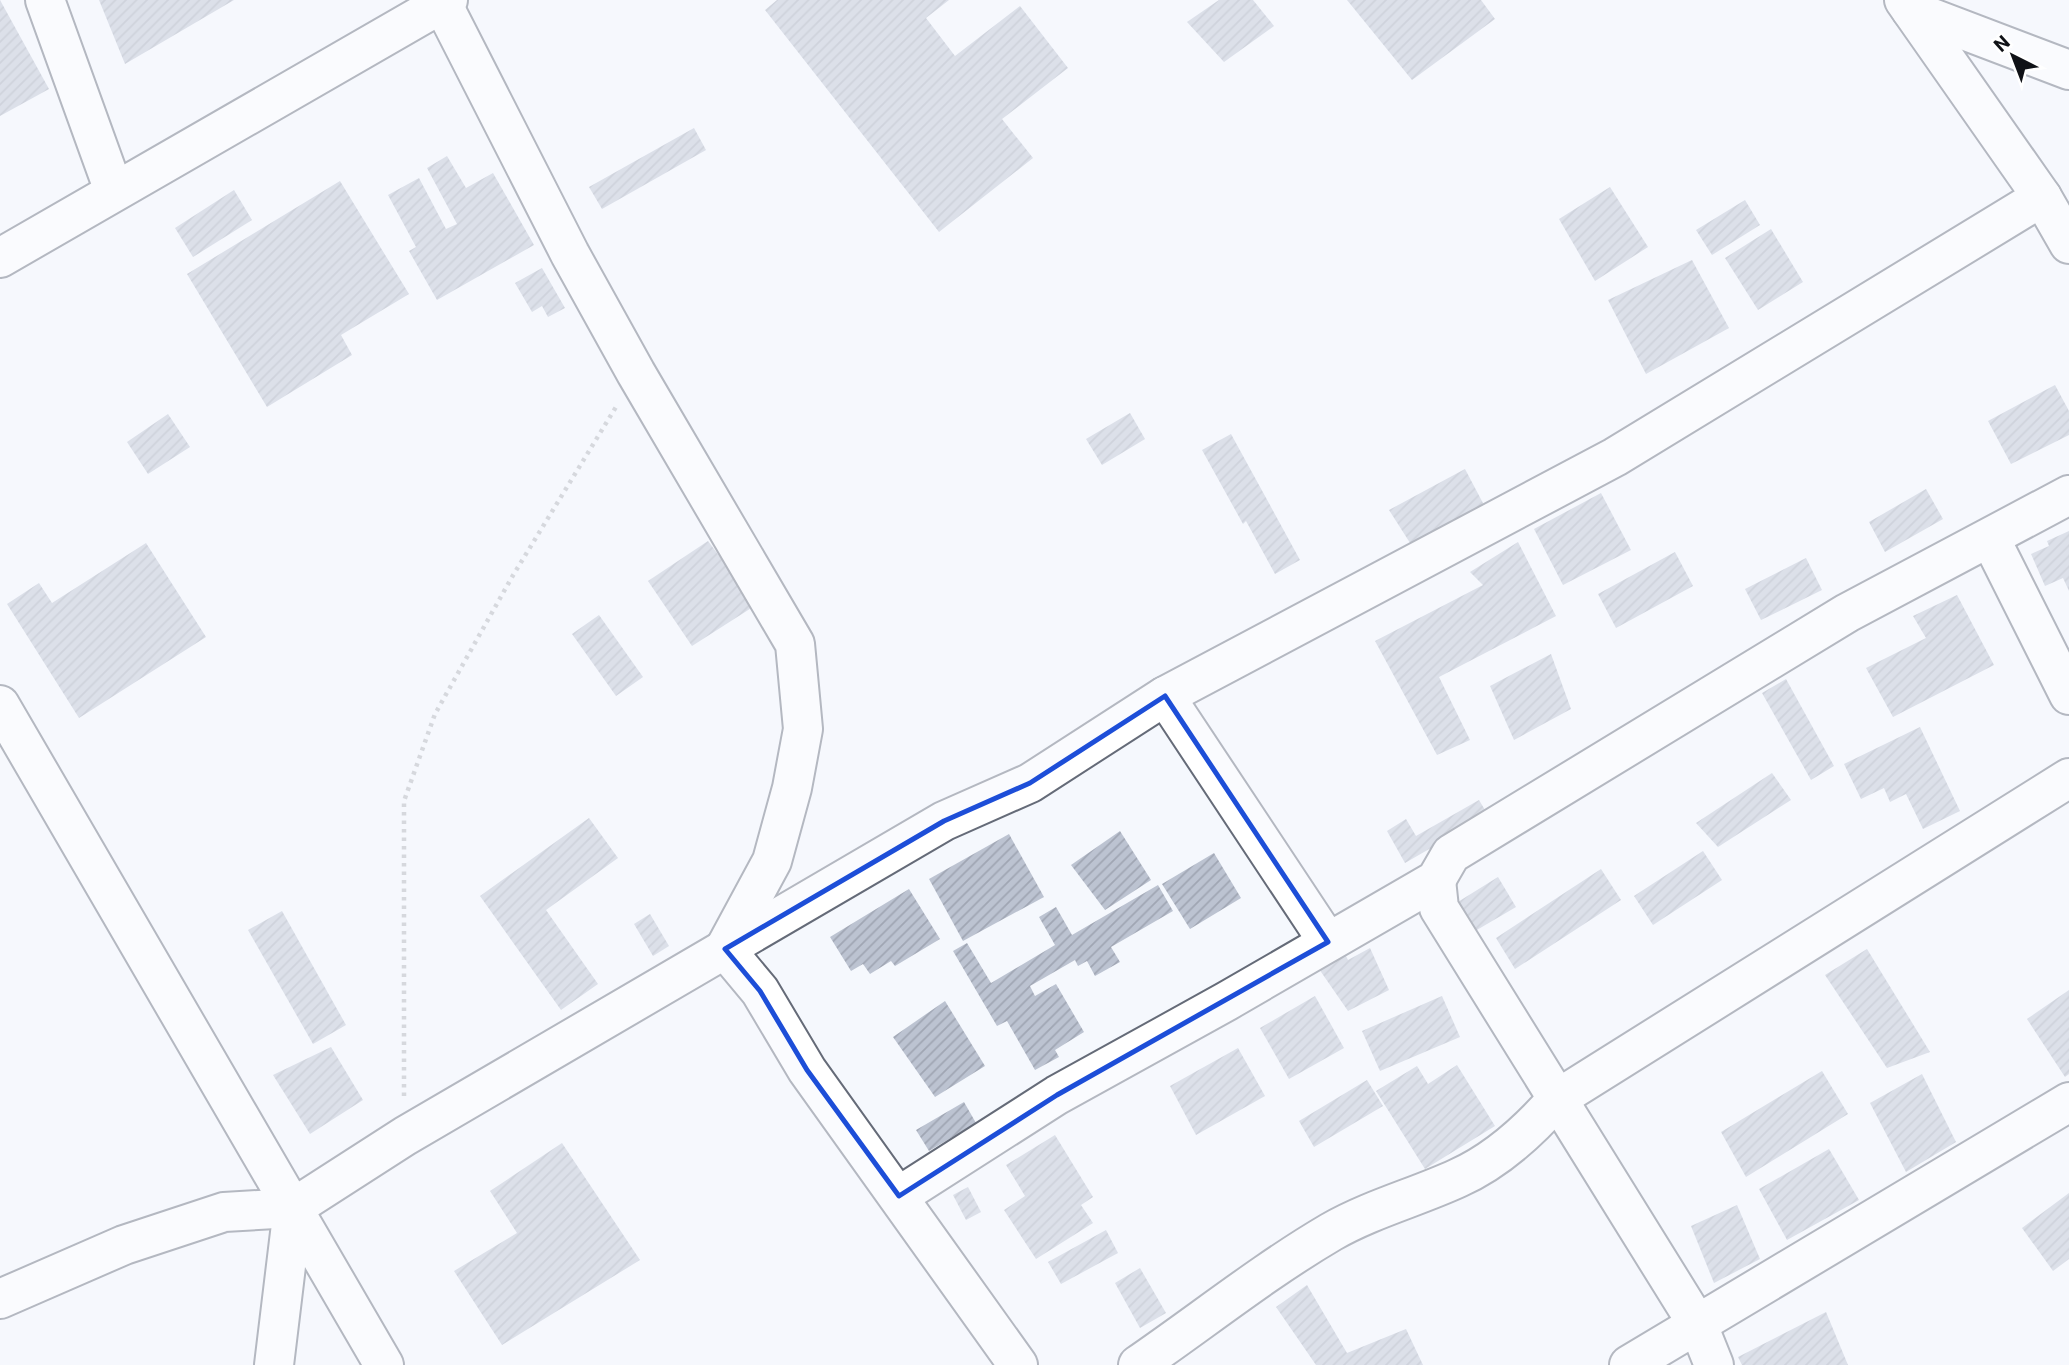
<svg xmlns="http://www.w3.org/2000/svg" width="2069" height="1365" viewBox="0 0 2069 1365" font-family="Roboto,sans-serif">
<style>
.building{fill:url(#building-hatch)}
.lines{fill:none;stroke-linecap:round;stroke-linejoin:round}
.minor-casing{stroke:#656b78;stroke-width:42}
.major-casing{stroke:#656b78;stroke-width:42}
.path{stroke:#afb2b7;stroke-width:4.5;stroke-dasharray:3.5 5;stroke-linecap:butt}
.minor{stroke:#fff;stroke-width:38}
.major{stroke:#fff;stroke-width:38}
.marked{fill:none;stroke:#1d4ed8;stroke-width:5;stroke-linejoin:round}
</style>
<defs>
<pattern id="building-hatch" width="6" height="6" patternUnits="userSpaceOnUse" patternTransform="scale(1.75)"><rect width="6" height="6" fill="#bcc3d1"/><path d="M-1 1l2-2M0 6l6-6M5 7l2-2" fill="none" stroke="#a0a6b3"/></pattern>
</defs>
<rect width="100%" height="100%" fill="#f5f8fd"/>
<g class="building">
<polygon points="0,0 49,89 0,116"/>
<polygon points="99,0 234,0 125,64"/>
<polygon points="777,0 949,0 926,18 955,56 1020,6 1068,68 1002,119 1033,158 939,232 765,10"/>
<polygon points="1219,0 1253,0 1274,26 1224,62 1187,22"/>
<polygon points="1347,0 1481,0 1495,19 1412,80"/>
<polygon points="694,128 706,150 602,209 589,187"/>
<polygon points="447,156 466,188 493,173 534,245 437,300 409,251 416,247 388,195 419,178 446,229 457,224 427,168"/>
<polygon points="340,181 409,294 341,335 352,355 267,407 187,274"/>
<polygon points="1610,187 1648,247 1595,281 1559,219"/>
<polygon points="234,190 252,220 193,257 175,228"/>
<polygon points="1745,200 1760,225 1712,255 1696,230"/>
<polygon points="1771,229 1803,282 1758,310 1725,258"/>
<polygon points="1692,260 1729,328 1646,374 1608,300"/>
<polygon points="542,268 565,308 548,317 542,306 532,312 515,283"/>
<polygon points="2055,385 2069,411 2069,435 2011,464 1988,421"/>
<polygon points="1130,413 1145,439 1102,465 1086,439"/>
<polygon points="168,414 190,447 148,474 127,442"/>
<polygon points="1231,434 1300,560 1275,574 1246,521 1243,524 1202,450"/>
<polygon points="1465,469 1484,505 1412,546 1389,510"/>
<polygon points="1926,489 1943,519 1885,552 1869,522"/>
<polygon points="1601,493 1631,550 1563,585 1534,529"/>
<polygon points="2069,531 2069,591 2063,578 2045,586 2031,554 2049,546 2047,541"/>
<polygon points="708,541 756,605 692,646 648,581"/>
<polygon points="1518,542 1556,616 1439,677 1470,740 1437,755 1375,641 1483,585 1470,572"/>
<polygon points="146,543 206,637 79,718 7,604 39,583 52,603"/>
<polygon points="1675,552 1693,586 1616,628 1598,594"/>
<polygon points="1806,558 1822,590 1761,620 1745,589"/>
<polygon points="1957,595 1994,665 1893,717 1866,668 1926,638 1913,616"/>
<polygon points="599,615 643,677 616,696 572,634"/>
<polygon points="1551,654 1571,709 1514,740 1490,686"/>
<polygon points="1786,679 1834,766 1811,780 1762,693"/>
<polygon points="1920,727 1960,811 1923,829 1906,794 1890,802 1884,788 1861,799 1844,764"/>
<polygon points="1772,773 1791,800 1718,847 1696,823"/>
<polygon points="1479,800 1488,815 1405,863 1387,831 1406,819 1416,836"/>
<polygon points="589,818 618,858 546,910 598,984 561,1010 480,896"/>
<polygon points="1120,831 1151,880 1105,910 1071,865"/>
<polygon points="1009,834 1044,897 963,941 929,879"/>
<polygon points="1703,851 1722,880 1653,925 1634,896"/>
<polygon points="1214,853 1241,898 1190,929 1162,884"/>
<polygon points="1601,869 1621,900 1515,969 1496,938"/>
<polygon points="1498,877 1516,907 1470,934 1453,905"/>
<polygon points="1158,885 1173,911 1111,947 1120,962 1095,976 1087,961 1078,966 1075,960 1030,986 1035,996 1056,984 1084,1032 1055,1050 1059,1057 1035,1070 1007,1021 997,1026 953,951 967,943 991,983 1055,945 1039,917 1056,907 1072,935"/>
<polygon points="909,889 940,939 895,966 891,961 870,974 863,964 851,971 830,937"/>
<polygon points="282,911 346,1025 313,1044 248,930"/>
<polygon points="650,914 669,946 653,956 634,924"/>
<polygon points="1342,948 1348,960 1370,948 1389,990 1348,1011 1319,969"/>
<polygon points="1867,949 1930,1052 1887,1068 1825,975"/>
<polygon points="2069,990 2069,1074 2065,1077 2027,1019"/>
<polygon points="1315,996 1344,1048 1289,1079 1260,1028"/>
<polygon points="1442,996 1460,1037 1380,1071 1362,1031"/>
<polygon points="945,1001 985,1066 935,1097 893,1037"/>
<polygon points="331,1047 363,1100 310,1134 273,1075"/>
<polygon points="1238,1048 1265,1096 1196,1135 1170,1086"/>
<polygon points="1457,1065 1495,1126 1425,1169 1376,1091 1417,1066 1428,1084"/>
<polygon points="1822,1071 1848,1114 1746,1177 1721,1132"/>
<polygon points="1922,1074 1956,1142 1906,1172 1870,1103"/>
<polygon points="1367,1080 1383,1106 1314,1147 1299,1121"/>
<polygon points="964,1102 976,1123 929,1151 916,1130"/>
<polygon points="1055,1135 1093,1197 1081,1205 1093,1223 1036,1259 1004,1210 1025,1196 1006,1165"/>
<polygon points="562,1143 640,1260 502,1345 454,1271 517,1233 490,1191"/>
<polygon points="1829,1149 1859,1200 1787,1240 1759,1189"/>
<polygon points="968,1187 981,1212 966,1220 953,1195"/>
<polygon points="2069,1193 2069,1259 2053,1271 2022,1228"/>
<polygon points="1737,1205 1760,1259 1714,1283 1691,1226"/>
<polygon points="1106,1230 1118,1253 1061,1284 1048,1262"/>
<polygon points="1140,1268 1166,1313 1140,1328 1115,1283"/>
<polygon points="1307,1285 1347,1353 1406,1329 1423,1365 1316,1365 1276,1307"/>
<polygon points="1826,1312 1848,1365 1742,1365 1738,1357"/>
</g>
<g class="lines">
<defs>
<g id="minor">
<polyline points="45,0 114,191"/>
<polyline points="1904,0 2042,197 2069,244"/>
<polyline points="442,3 570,254 636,373 795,644 803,729 792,788 772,861 725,948"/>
<polyline points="1911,10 2069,70"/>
<polyline points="1990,538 2069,695"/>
<polyline points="1165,696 1328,942"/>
<polyline points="0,705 384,1365"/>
<polyline points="1436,880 1439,908 1698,1325 1714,1365"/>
<polyline points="725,949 760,991 807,1070 1018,1365"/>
<polyline points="899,1196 1057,1095 1227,1001 1436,880 1451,854 1847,613 2069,495"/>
<polyline points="0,1299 124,1245 224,1212 293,1208 405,1136 944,821 1030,783 1165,696 1615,457 2042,197"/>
<polyline points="274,1365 293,1208"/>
<path d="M1138,1365c64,-44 125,-93 193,-133 40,-23 86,-35 127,-54 38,-17 72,-48 99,-79l512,-321"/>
<polyline points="1629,1365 2069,1102"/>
</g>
<polyline id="major" points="0,258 448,0"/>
</defs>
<use href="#minor" class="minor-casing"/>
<use href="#major" class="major-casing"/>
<polyline class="path" points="404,1096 404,801 435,714 512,577 616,407"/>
<use href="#minor" class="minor"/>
<use href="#major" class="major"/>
</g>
<path d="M0 0H2069V1365H0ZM1165,696l163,246 -271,153 -158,101 -92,-126 -47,-79 -35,-42 219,-128 86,-38z" fill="#f5f8fd" fill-opacity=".55" fill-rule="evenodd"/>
<path class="marked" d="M1165,696l163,246 -271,153 -158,101 -92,-126 -47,-79 -35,-42 219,-128 86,-38z"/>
<g transform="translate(2013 56) rotate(318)" stroke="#ffffff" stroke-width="5" paint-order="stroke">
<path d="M0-5L12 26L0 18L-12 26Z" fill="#0f1116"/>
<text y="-10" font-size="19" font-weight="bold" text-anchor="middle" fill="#0f1116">N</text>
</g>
</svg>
